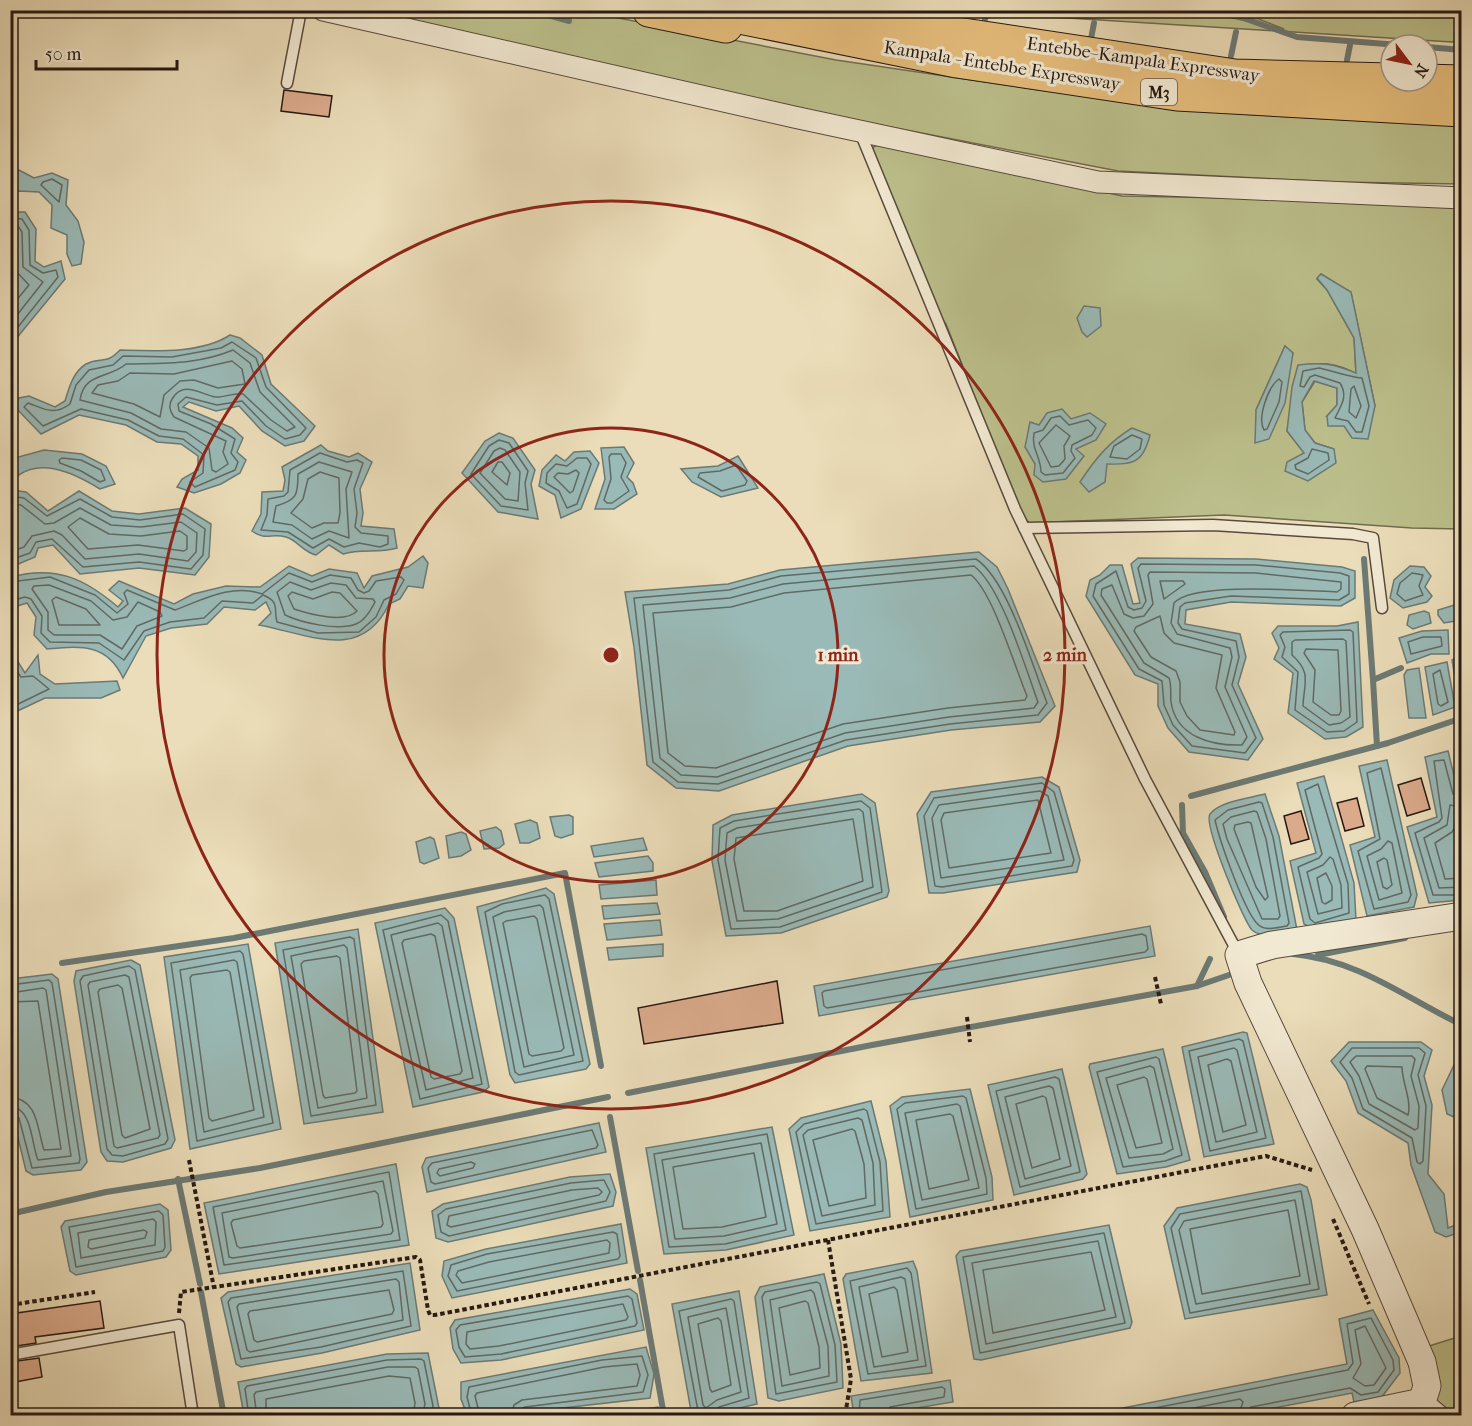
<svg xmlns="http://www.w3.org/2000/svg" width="1472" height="1426" viewBox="0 0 1472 1426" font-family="'IM FELL French Canon',serif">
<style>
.green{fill:#bcc08c;stroke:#716c50;stroke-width:1.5;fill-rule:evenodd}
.water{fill:#9abab7;stroke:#6c7a75;stroke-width:1.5}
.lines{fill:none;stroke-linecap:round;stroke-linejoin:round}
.shore{stroke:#606a65;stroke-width:1.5}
.stream{stroke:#6c7a75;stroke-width:6}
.building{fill:#daaa8b;stroke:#261913;stroke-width:1.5}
.service-casing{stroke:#574a3c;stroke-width:13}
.minor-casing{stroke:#574a3c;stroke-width:23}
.tertiary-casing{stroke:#574a3c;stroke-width:29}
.motorway-casing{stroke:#261913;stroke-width:35}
.path{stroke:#261913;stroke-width:4;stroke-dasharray:4.5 3;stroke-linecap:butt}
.service{stroke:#f2e9d2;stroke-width:10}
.minor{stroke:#f2e9d2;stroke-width:21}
.tertiary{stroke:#f2e9d2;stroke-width:27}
.motorway{stroke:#e6be7c;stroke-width:33}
.ring{fill:none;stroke:#8f2418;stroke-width:3}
.labels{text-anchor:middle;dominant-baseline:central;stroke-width:6;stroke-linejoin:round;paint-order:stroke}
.shield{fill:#f2e9d2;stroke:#63574c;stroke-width:1.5}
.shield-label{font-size:16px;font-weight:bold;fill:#261913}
.street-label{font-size:18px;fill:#261913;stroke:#f2e9d2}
.centre{fill:#8f2418;stroke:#f2e9d2;stroke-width:3}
.ring-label{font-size:18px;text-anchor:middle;font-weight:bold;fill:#8f2418;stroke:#f2e9d2;stroke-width:6;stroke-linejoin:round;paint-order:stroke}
</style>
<rect width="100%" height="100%" fill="#ebddb9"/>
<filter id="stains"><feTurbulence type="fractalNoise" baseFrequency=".00333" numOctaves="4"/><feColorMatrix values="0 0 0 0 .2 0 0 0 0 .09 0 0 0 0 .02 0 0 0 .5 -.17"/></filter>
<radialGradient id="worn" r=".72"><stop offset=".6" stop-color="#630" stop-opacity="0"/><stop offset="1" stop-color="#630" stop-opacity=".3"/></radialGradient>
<g class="green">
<polygon points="373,11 582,11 836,60 1046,91 1240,114 1461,126 1461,184 1337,182 1118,171 839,117"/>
<polygon points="958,11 1201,11 1284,29 1238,11 1461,11 1461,39 1452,42"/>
<path d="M877,145l59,9 186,42 221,4 118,6v323l-49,-1 -188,-13 -195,8 -9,-12 -74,-187 -23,-31 -51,-145zM1321,274l30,19 24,113 -48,10 10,-11v-17l-22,-7 -13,21 3,28 10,13 19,6 -29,5 -18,-23 11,-65c22,-4 38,-4 58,8l-2,-36 -27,-48 -10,-11zM1285,346l8,7 -2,7 -35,50z"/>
<polygon points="1461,1336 1461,1415 1444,1415 1435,1405 1429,1346"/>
</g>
<g class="water">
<polygon points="13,167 34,178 52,173 68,180 66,205 78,221 84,242 81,264 72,266 67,254 67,235 51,228 52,205 39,192 18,191 11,195 11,168"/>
<polygon points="11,212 25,212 36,229 35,261 44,267 61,261 65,279 11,345"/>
<path d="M1321,274l30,18 24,114 -7,33 -16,-1 -8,-12h-16l-1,-10 10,-11v-17l-23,-7 -12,21 3,28 10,13 19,6 2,14 -28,18 -23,-10 2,-9 17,-9 -17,-22 5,-44 6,-22c25,-3 36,-1 58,8l-2,-35 -27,-48 -10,-12z"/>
<polygon points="1084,306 1100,308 1101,326 1087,337 1082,332 1077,318"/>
<path d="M230,335l10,3 22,17 9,29 44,42 -11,15 -19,5 -23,-15 -23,-25 -23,5 -27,-9 -6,5 49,21 11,10 -6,14 9,8 -6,13 -19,11 -27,9 -17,-6 5,-8 16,-9v-14l-17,-12 -24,-2 -31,-17 -47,-10 -38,19 -27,-28 5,-8 10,-2 26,11 10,-6c4,-13 8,-29 21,-37 15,-8 19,2 34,-14 34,1 81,4 110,-15z"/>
<polygon points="1285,346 1293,353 1285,403 1269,439 1255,443 1256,410"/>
<polygon points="1062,409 1071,419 1090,413 1106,424 1096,440 1076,449 1084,456 1066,479 1043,482 1034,475 1035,464 1025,447 1030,422 1039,425 1047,413"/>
<path d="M1132,428l18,7c-7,28 -17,30 -43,29l-2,18 -16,10 -9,-10c15,-23 29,-40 52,-54z"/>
<polygon points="499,433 513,438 535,470 531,484 538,519 498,512 462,473 485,441"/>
<path d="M321,445l7,6 21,6 9,-4 14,9 -12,27 3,24 -2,13 33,3 3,19c-19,6 -35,0 -54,6l-14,-9 -13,10c-13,-3 -19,-15 -30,-18 -15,-4 -20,4 -34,-6l9,-17 1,-22 21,-1 2,-11 -3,-13z"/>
<polygon points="624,447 634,463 627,477 633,483 637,494 614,509 595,509 605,479 601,448"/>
<path d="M44,450l38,4 24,12 9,18 -15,5c-26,-16 -64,-35 -89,-7v-23z"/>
<polygon points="590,451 599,463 581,509 561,518 555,495 539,486 542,470 556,455 565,461 574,452"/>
<polygon points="738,456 758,488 721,497 692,482 681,469 718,466"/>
<polygon points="11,490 26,492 48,511 79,491 112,511 139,514 185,508 211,524 209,557 195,575 139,568 80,574 53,545 38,548 35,557 11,567"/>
<polygon points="979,552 997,567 1008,589 1055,706 1040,722 951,730 848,746 719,791 676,788 647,765 634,647 625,592 728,584 780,570"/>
<path d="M423,556l5,7 -5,25 -15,-2 -8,13 -11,5c-28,59 -80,30 -130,21l12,-12 -5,-11 -11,8 -31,-3 -17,17 -36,4 -25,8 -23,42c-16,-35 -42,-32 -76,-29l-13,-14 2,-18 -9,-14 -16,5v-31c44,-12 73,1 107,30l5,-6 -14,-11 10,-9 55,23 19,-10 33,-8 34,1 29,-21 23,10 17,-7 28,4 7,15 8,-12 36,-9z"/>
<polygon points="1138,558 1256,559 1342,567 1355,571 1355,598 1341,606 1231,602 1186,610 1185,624 1240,634 1246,657 1238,684 1263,739 1248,760 1189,752 1168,728 1158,706 1158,684 1135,675 1086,596 1090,580 1100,575 1110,565 1122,565 1133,604 1140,603 1131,564"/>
<polygon points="1410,566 1424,567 1431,576 1425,587 1432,596 1427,602 1403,608 1390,598 1394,580"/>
<polygon points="1461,603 1461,620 1444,623 1438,615 1438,610"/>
<polygon points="1424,611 1429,613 1431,623 1413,629 1407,625 1409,615"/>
<polygon points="1358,622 1363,727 1346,737 1325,739 1288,713 1293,673 1274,659 1279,648 1272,633 1278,626 1337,626"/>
<polygon points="1448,630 1449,654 1431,654 1407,663 1399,638 1422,631"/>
<polygon points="11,651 25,673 38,655 40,674 55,684 117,681 120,690 101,698 45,698 11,714"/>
<polygon points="1461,656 1462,706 1460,707 1452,660"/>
<polygon points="1447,662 1455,707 1433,715 1425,667"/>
<polygon points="1419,668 1426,718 1409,718 1404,675 1407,670"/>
<polygon points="1448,751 1461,804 1461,900 1429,903 1407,827 1437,817 1425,757"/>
<polygon points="1387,760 1417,895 1414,907 1367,916 1350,845 1375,837 1359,766"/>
<polygon points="1324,776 1354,883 1356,920 1313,929 1304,924 1290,861 1316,853 1297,783"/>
<polygon points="1042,777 1059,787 1080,860 1077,872 943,893 929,893 917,814 931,792"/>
<polygon points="862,794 875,803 889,891 887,897 781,933 726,936 712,861 713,825 732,815"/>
<path d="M1265,794l14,42 18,94c-13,2 -34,10 -45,0 -9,-10 -49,-106 -42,-116 10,-13 40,-16 55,-20z"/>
<polygon points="569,815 573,817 573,834 561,838 555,836 550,817"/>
<polygon points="530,820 537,823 540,838 529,843 520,843 515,824"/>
<polygon points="496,827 501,831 504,844 499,848 484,849 480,831"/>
<polygon points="461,832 466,834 471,850 461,856 449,858 446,836"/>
<polygon points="430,837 434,839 439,858 424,864 420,862 416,842"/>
<polygon points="643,838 647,850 594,857 591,846"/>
<polygon points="648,856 653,863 653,871 599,877 595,863"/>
<polygon points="656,880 657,895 601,899 599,885"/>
<polygon points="546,888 554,894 590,1064 586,1069 515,1083 510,1075 477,907"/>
<polygon points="657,903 660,914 604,919 602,906"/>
<polygon points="445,908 454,918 489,1087 483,1092 413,1107 375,923"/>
<polygon points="660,920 662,935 607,940 604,924"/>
<polygon points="1150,926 1155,956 819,1016 814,986"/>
<polygon points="358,929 383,1112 304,1124 275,943"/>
<polygon points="248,944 281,1129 190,1149 164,957"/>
<polygon points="663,944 663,956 609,960 607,948"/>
<polygon points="131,960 140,965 175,1140 171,1148 123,1162 107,1161 101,1152 74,981 76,971"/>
<polygon points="52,974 58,979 87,1162 81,1170 33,1175 26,1171 11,1109 11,979"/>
<polygon points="1243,1032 1247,1033 1274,1144 1204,1157 1182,1047"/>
<polygon points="1349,1042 1421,1042 1432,1050 1424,1076 1432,1105 1428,1174 1444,1194 1448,1228 1458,1224 1459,1202 1461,1200 1461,1232 1446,1237 1435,1232 1411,1165 1408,1143 1358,1113 1346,1081 1331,1061"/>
<polygon points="1163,1049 1190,1160 1166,1167 1117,1174 1089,1067 1090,1064"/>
<polygon points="1455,1063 1461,1063 1461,1120 1447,1114 1442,1090"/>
<polygon points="1062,1069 1087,1174 1083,1179 1014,1195 988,1085"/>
<polygon points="970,1089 992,1177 993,1200 910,1217 890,1106 902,1097"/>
<polygon points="871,1101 886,1161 890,1217 810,1231 789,1129 801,1118"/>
<polygon points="599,1123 606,1152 427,1192 422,1167 426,1158"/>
<polygon points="772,1127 794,1235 726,1250 664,1254 646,1148"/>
<polygon points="396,1164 409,1245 219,1274 204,1203"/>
<polygon points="610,1174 616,1192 613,1206 448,1242 436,1238 432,1211 443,1204 570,1177"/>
<polygon points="1300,1184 1307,1187 1311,1200 1327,1295 1185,1319 1164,1226 1177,1208"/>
<polygon points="160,1204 168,1210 171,1250 166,1257 76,1275 70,1271 61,1227 65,1221"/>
<polygon points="621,1224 627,1263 452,1298 442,1276 444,1261 486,1249"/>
<polygon points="1109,1225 1132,1322 1130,1328 981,1360 974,1359 956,1256 960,1251"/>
<polygon points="913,1261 917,1271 932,1373 861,1381 843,1279 846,1274"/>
<polygon points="410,1263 420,1330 322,1353 241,1367 236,1364 221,1298 228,1292"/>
<polygon points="824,1274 841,1344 843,1388 779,1401 768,1398 755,1297 760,1287"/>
<polygon points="630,1289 637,1294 644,1330 501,1360 461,1363 453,1349 450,1328 455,1320"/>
<polygon points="739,1291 757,1404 710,1415 695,1415 691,1411 672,1304"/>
<polygon points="1373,1310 1399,1358 1400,1373 1381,1398 1354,1402 1352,1393 1237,1415 1082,1416 1347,1364 1339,1319"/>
<polygon points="646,1347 654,1374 650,1398 501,1415 467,1415 461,1399 461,1382"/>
<polygon points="428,1353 439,1408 434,1415 244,1415 238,1382 387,1354"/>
<polygon points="950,1380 953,1402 875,1415 854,1415 851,1396"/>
<polygon points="658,1407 660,1415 607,1415"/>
</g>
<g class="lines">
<g class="shore">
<polygon points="52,179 62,185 59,202 41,185 43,182"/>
<polyline points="10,218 22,219 29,230 30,265 43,273 56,270 58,277 10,337"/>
<polyline points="10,226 18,226 22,232 23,267 43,282 10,324"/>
<polyline points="10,235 14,269 29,285 10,308"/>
<path d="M232,342l24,16 10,29 40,41 -6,7 -15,4 -19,-13 -24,-25 -25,4 -31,-8 -8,7 1,7 32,13 24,15 -4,14 7,9 -3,8 -40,17 -5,-5 13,-9 1,-18 -21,-16 -24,-3 -31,-16 -47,-11 -38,17 -19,-19 4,-4c17,6 26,13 42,1l6,-19 13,-15 24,-5 10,-9 49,1 49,-9z"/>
<path d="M233,350l17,13 10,29 35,35 -8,4 -16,-11 -28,-26c-9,-2 -19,4 -28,3 -15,-3 -32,-17 -43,2 -4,7 -2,12 2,18l52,24 -3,11 5,12 -12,8 -4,-2 -3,-22 -23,-16 -25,-3 -30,-16 -51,-13c4,-28 29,-21 46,-36 38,-1 71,1 107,-14z"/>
<polygon points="232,361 242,369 245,384 218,388 194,380 180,381 164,395 160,417 134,404 92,393 98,385 118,381 130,373 174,374"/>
<path d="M1319,368c15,3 29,9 43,10l7,28 -7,26h-6l-8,-11 -13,-3c5,-11 14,-21 5,-35l-25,-8 -5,2 -6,10 -4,-1 3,-15z"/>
<path d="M1279,379l3,3 -3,20 -12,27 -3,1c-7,-12 4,-43 15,-51z"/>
<polygon points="1354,386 1361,406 1356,418 1349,412 1351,389"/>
<path d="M1060,416l9,9 19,-5 8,8 -4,7 -20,10 -1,6 4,7 -12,15 -18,2 -4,-3c0,-15 -10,-23 -7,-39l9,-3 8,-12z"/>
<polygon points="1056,425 1070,436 1064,446 1065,459 1059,466 1051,467 1039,443"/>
<polygon points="1132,435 1142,439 1140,449 1127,459 1110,457 1114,446"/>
<polygon points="499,440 509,443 528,471 525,483 528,510 501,506 471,474 489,446"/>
<polygon points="500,448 505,450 520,472 518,501 505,499 480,473 494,451"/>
<polygon points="1312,449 1328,453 1329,460 1308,474 1296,469 1295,465 1308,458"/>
<polygon points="320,453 347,462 357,460 363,463 354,489 357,513 355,527 361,533 388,536 388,544 380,547 359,543 344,547 329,539 313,548 288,532 261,530 267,515 268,499 284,496 288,492 290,470"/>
<polygon points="611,454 621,454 626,463 621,477 629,491 612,503 607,503 604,500 611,479 609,457"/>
<polygon points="62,458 81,460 101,470 105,480 100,482 81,471 60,463 59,460"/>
<polygon points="577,458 587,458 591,464 577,504 567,508 559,491 546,483 547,473 556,464 567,466"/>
<path d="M319,462l33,10 -6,17 3,49 -20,-7 -17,8 -20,-14 -19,-3 3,-16c21,-6 22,-11 22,-32z"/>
<polygon points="498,462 502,462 510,473 507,485 492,472"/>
<polygon points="736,465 747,481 745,485 722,491 698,477 700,473 720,471"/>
<polygon points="576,470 579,473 573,491 570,493 554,477 558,473 568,474"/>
<polygon points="320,472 339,478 340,513 338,523 324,523 312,528 291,513 303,499 308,479"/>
<polyline points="10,496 24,498 47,516 80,499 112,517 140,520 183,514 205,529 203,555 191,569 139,562 83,567 52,539 36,542 30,553 10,560"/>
<polyline points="10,504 21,505 45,524 54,523 80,508 111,525 141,527 181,522 197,533 196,552 188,561 139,554 85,559 62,535 54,531 32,536 24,547 10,552"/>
<polygon points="80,518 109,534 141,536 180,531 187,536 187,549 184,551 138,545 88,549 68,527"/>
<path d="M976,559c32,21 56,106 71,144l-9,12 -88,9 -104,16 -128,44 -40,-2 -25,-20 -19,-164 95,-8 52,-14z"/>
<polygon points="1141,564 1256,565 1340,573 1349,576 1349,594 1339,600 1231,596 1185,603 1180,607 1178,623 1182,629 1236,641 1239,657 1232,685 1256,738 1245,753 1192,746 1173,725 1164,705 1162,681 1139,669 1093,596 1096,584 1116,571 1128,607 1134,610 1142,608 1146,601 1138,568"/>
<path d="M974,566c28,22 51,101 64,136l-4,6 -85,9 -104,16 -128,44 -36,-2 -21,-17 -17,-153 87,-7 53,-14z"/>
<path d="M1150,572l106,1 85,9v7l-4,3c-31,-1 -145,-11 -163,11l-3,20 6,11 53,14 2,9 -7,30 22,50 -5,8c-30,1 -66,-8 -71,-43 -1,-9 1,-16 -2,-24l-25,-15 -43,-68 1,-6 10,-4 12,29 9,4 11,-2 9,-12 -5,-29z"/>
<polygon points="1412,573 1423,575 1419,586 1423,595 1405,601 1397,594 1400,583"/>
<path d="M971,575c22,17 44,93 56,121l-2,4 -77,8 -105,16 -127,44 -31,-2 -17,-13 -15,-140 78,-6 53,-14z"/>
<polygon points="1160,581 1183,581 1185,584 1164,599"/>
<path d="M10,582l40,-5 45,18 22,18 11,-9 -4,-11 3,-3 48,20c27,-10 58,-27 87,-16l27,-21 23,9 18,-7 21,3 7,12 6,3 5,-2 7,-10 25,-4 3,3 -8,14 -12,6 -8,17 -17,15 -41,1 -41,-11c-4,-12 4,-20 -14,-27l-10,8 -31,-2 -18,17 -34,4 -26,9 -20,29 -25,-17 -49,-1 -9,-9 1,-17 -11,-17 -6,-2 -15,4"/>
<path d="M290,582l21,8 20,-7 15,2 10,13 17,1 2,3c-4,8 -10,19 -19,22 -18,7 -54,-1 -71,-9l-8,-23z"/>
<polygon points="49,585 91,601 113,620 127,617 138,602 160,612 162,616 137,626 122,649 100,635 54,635 48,630 48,612 32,589 34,586"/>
<path d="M292,592l21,7 19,-7 8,1 17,18c-12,13 -48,3 -63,-2l-6,-13z"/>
<polygon points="56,597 86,609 100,625 59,625 52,600"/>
<polygon points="1160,616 1164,633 1174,643 1222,655 1216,688 1235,732 1234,735 1200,730 1187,716 1180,702 1180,682 1176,671 1151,657 1134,631 1136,627"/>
<polygon points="1350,630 1353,632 1357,722 1344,731 1327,732 1295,710 1298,672 1282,657 1285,647 1280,635 1283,632"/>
<polygon points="1423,637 1441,637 1442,646 1411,654 1408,642"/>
<path d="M1343,639l3,2 4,76 -9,6 -12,2 -26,-19c1,-24 9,-33 -11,-51v-13l3,-2z"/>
<polygon points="1306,649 1338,650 1341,711 1339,715 1331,715 1313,702 1315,670 1304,653"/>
<polyline points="10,662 21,677 33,676 49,689 10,708"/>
<polygon points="1440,670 1448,702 1441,706 1438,704 1433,674"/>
<polygon points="1381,768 1411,895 1408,902 1374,909 1358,851 1380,839 1367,773"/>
<polygon points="1042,783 1054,792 1074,860 1072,866 942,887 935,886 924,816 934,798"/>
<polygon points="1318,784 1348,884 1349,913 1315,923 1310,919 1298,867 1319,858 1322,854 1305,790"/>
<polygon points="1040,791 1048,796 1064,860 941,878 932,818 939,805"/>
<polyline points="1462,799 1453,794 1444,760 1434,761 1442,818 1439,822 1415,833 1433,895 1462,895"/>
<polygon points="1038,800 1051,853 949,868 941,820 944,813"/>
<polygon points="861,801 870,808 882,892 780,927 731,929 718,860 720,828 734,821"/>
<path d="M1259,802l3,1 11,34 16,86 -2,3c-8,1 -20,5 -27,0 -14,-8 -41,-88 -45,-106l13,-10z"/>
<polyline points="1462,807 1450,805 1447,825 1424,838 1439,888 1462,887"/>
<polygon points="859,809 863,812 873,887 778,919 737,921 725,860 727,833 737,828"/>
<polygon points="1254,811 1257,812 1266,839 1280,916 1278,919 1262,919 1227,839 1223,824 1231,817"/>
<polyline points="1462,816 1452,832 1435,843 1445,879 1462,878"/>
<polygon points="853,819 863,881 777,911 744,911 734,859 736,838"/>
<polygon points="1248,822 1251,823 1268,897 1265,900 1256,887 1234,829 1235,825"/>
<polygon points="1388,841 1392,843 1402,893 1379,900 1367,856 1381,849"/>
<polygon points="1330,857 1333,859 1341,885 1342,908 1318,914 1307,872 1323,865"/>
<polygon points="1384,858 1387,860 1392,885 1387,889 1383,887 1377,862"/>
<polygon points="1326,873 1332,886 1332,900 1325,904 1322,902 1317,878"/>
<polygon points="545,895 549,899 583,1061 519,1075 515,1072 485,912 502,904"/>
<polygon points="540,905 543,908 574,1055 524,1067 493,917 504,912"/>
<polygon points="441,915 448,921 482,1084 420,1099 383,930"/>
<polygon points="534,916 537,919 564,1048 561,1051 532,1056 529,1054 503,923 506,921"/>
<polygon points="438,923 442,926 473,1078 426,1090 391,935"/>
<polygon points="431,934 435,936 462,1071 460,1074 434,1079 431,1077 402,943 404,940"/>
<polygon points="1142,934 1146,936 1148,949 1145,952 827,1008 824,1006 822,993 824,991"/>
<polygon points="350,937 354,939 376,1105 311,1116 283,950"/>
<polygon points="344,945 347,948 367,1098 318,1108 291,956"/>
<polygon points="240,951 243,954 273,1123 197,1141 171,963"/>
<polygon points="337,956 340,958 357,1091 355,1093 325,1098 323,1095 301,964 304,961"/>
<polygon points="234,960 237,962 264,1117 204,1132 180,970"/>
<polygon points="129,966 135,970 168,1139 165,1144 123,1156 112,1155 107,1149 80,981 83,976"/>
<polygon points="227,970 230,972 254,1110 212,1121 209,1118 190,978 192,975"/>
<polygon points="125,975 129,977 160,1135 158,1138 117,1148 114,1146 88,985 90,982"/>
<polyline points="10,985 49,980 52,983 80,1159 79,1163 32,1168 19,1118 10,1114"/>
<polygon points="118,985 122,988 150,1129 125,1138 122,1135 98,992 100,989"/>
<path d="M10,993l33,-5 3,2 25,166 -33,4c-7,-16 -5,-52 -28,-54"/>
<path d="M10,1002l28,-1 23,148 -17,1c-7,-20 -5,-51 -34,-53"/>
<polygon points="1239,1039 1243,1041 1266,1138 1210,1151 1189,1051"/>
<polygon points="1234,1048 1237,1050 1257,1132 1216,1142 1198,1057"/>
<polygon points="1419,1048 1425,1053 1418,1075 1426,1106 1423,1161 1420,1164 1417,1162 1412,1138 1363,1109 1352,1078 1340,1062 1352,1048"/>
<polygon points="1412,1056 1415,1059 1411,1076 1419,1106 1418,1128 1415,1130 1369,1104 1359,1076 1350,1062 1356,1056"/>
<polygon points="1156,1057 1159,1059 1182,1155 1165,1161 1123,1167 1097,1072"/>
<polygon points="1227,1059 1231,1061 1246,1125 1223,1132 1208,1065"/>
<polygon points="1150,1066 1154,1068 1173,1149 1163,1154 1129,1158 1106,1078"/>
<path d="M1367,1066l35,1c0,15 10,34 6,48l-31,-17 -12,-29z"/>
<polygon points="1055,1077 1059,1079 1080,1172 1020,1187 996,1091"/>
<polygon points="1144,1077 1147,1079 1162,1143 1136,1148 1117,1085"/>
<polygon points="1049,1086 1053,1088 1071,1166 1025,1179 1005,1097"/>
<polygon points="963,1096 966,1098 986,1178 987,1194 916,1209 897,1109 905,1103"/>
<polygon points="1043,1096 1046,1098 1060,1159 1032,1168 1016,1104"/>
<polygon points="957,1104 960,1106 979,1188 922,1200 905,1113"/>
<polygon points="864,1109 867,1111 880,1162 883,1211 816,1224 796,1132 804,1124"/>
<polygon points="950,1114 953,1116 969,1180 929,1189 916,1120"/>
<polygon points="858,1118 862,1120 873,1163 875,1205 822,1216 803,1135 808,1130"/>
<polygon points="852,1129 855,1131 864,1164 866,1198 829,1206 813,1140"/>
<polygon points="592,1130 598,1145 596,1148 435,1184 431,1182 428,1168 432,1163"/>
<polygon points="767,1134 786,1230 725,1244 669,1247 654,1154"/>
<polygon points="761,1143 777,1224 724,1236 675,1239 662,1160"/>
<polygon points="754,1153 766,1217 722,1227 683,1229 673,1167"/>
<polygon points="471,1162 475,1164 473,1168 440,1176 437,1173 439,1169"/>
<polygon points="389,1172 400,1240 224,1265 213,1207"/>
<polygon points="604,1180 610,1192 606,1201 449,1236 441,1232 438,1215 446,1209 571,1183"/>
<polygon points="383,1181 393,1231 391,1234 233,1258 229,1257 222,1213"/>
<polygon points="598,1188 602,1192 599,1195 451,1227 447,1225 449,1216 572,1190"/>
<polygon points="375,1191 378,1194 383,1224 381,1227 240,1248 237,1246 231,1223 233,1220"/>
<polygon points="1301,1191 1319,1289 1190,1313 1171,1228 1180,1214"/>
<polygon points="1295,1200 1310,1284 1196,1304 1179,1230 1184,1221"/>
<polygon points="1288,1210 1300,1276 1202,1294 1190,1229"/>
<polygon points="159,1211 163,1215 165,1247 163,1251 76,1267 69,1227"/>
<polygon points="153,1219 156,1222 155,1245 81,1258 78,1233"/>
<polygon points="144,1230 147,1232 145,1238 91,1249 88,1247 89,1240"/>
<polygon points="613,1232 617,1234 620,1256 618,1259 457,1291 448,1276 451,1265 487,1254"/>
<polygon points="1104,1233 1125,1323 980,1353 963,1257"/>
<polygon points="607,1240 610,1243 609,1253 462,1283 456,1275 458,1271 489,1262"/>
<polygon points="1098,1241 1116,1317 986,1344 972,1263"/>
<polygon points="1091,1252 1105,1310 993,1333 983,1270"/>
<polygon points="907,1268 911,1273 926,1366 868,1374 850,1281"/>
<polygon points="403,1271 411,1326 321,1347 241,1359 228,1302 231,1298"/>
<polygon points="901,1277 905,1279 918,1360 874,1367 859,1287"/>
<polygon points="396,1279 399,1282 403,1320 250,1352 247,1350 237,1307 239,1304"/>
<polygon points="817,1282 820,1284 835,1345 837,1382 776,1394 762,1297 765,1292"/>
<polygon points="894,1287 897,1290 908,1352 882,1357 869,1294"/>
<polygon points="389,1290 394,1310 392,1314 257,1342 254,1340 248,1314 250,1311"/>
<polygon points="811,1290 814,1293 828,1346 829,1376 782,1386 770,1300"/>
<polygon points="628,1296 632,1299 637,1323 635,1326 501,1354 465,1357 459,1347 456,1330 460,1325"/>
<polygon points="805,1301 808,1303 819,1347 820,1368 790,1375 779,1308"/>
<polygon points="623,1304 628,1317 626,1320 499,1346 470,1349 466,1344 467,1332"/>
<polygon points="726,1308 741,1392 717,1400 706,1408 703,1405 688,1317"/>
<polygon points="718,1318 721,1321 731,1385 712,1392 710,1389 698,1324"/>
<polygon points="1365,1326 1386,1368 1374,1385 1365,1386 1353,1378 1361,1364 1355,1330"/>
<polyline points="249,1416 245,1389 247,1386 387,1360 421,1359 424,1361 433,1406 430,1416"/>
<polyline points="257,1416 254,1395 256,1392 388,1367 415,1367 418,1369 425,1404 422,1416"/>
<polyline points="266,1416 266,1399 389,1376 410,1378 415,1403 413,1416"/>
<polyline points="472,1416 467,1397 469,1387 602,1360 642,1356 648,1375 643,1392 525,1407 520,1410 519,1416"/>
<polyline points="480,1416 475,1396 477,1393 604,1367 637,1364 640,1375 637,1386 522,1400 514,1405 511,1416"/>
<polyline points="699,1416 679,1311 731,1299 734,1301 749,1398 719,1407 715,1416"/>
<polyline points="859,1416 860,1400 942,1387 945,1389 944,1397 890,1407 885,1416"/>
<polyline points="1114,1416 1348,1370 1353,1363 1347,1324 1371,1318 1393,1360 1394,1370 1378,1392 1361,1395 1350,1388 1251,1407 1245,1416"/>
<polyline points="1153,1416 1240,1399 1243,1402 1238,1416"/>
</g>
<g class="stream">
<polyline points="531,10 569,21"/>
<polyline points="1221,10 1297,37 1399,45"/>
<polyline points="985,19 988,10"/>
<polyline points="1090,44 1094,23"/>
<polyline points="1427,47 1462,50"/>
<polyline points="1231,56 1236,32"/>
<polyline points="1347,60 1350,45"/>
<polyline points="1364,559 1373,680"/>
<polyline points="1377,746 1373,680 1401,668"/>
<polyline points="1191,796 1388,743 1462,718"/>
<polyline points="1182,805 1183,833 1205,872 1224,917"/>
<path d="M1293,954c68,7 109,42 169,71"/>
<polyline points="1318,955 1405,938"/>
<polyline points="62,963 234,938 565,873 601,1066"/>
<polyline points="1197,986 1210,959"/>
<polyline points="628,1093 872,1045 1197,986 1229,975"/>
<polyline points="610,1117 638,1271"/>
<polyline points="178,1179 200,1284"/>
<polyline points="10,1214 106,1192 260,1168 608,1097"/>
<polyline points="640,1280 663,1410"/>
<polyline points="201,1292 224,1416"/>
</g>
</g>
<g class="building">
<polygon points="284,90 332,96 329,117 281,111"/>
<polygon points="1421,778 1430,809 1407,816 1398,785"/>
<polygon points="1357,798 1364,826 1345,831 1337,803"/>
<polygon points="1301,811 1309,839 1291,844 1284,816"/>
<polygon points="777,981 783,1023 644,1044 638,1008"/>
<polygon points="100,1301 104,1328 35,1337 36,1343 10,1347 10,1314"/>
<polygon points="39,1358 42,1377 10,1383 10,1362"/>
</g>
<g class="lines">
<defs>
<g id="service">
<polyline points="287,83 301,10"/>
<polyline points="860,132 1015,509 1145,779 1239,955"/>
<polyline points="1024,528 1213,525 1353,534 1373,538 1382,608"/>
<polyline points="10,1355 179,1325 193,1416"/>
</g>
<g id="minor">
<polyline points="323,10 794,117 1098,182 1462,198"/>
<polyline points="1422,1402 1439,1416"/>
</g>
<polyline id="tertiary" points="1355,1416 1422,1402 1427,1386 1422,1362 1365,1229 1248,983 1239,955 1272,945 1462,916"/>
<g id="motorway">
<polyline points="649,10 726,26"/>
<polyline points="705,10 957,61 1177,94 1462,110"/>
<polyline points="825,10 937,31 1235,76 1391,80"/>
<polyline points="1422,81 1462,82"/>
</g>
</defs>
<use href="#service" class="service-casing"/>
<use href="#minor" class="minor-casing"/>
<use href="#tertiary" class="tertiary-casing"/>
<use href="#motorway" class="motorway-casing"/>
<g class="path">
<polyline points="1155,977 1161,1004"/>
<polyline points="967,1017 970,1042"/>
<polyline points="189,1160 214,1288"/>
<polyline points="1333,1219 1369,1304"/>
<polyline points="828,1240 851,1379 845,1416"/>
<polyline points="10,1305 95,1292"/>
<polyline points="179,1313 181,1292 416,1257 420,1260 428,1310 430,1315 435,1315 1266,1156 1312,1170"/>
</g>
<use href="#service" class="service"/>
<use href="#minor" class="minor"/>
<use href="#tertiary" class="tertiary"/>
<use href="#motorway" class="motorway"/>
</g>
<g class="ring">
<circle cx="611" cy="655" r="227"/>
<circle cx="611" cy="655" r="454"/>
</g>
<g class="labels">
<rect class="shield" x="1141" y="79" width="36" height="26" rx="4.5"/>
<g class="shield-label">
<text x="1159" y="92">M3</text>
</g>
<g class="street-label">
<text transform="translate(1143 60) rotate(8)">Entebbe–Kampala Expressway</text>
<text transform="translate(1002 66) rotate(9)">Kampala - Entebbe Expressway</text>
</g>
</g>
<circle cx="611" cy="655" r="9" class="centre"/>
<g class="ring-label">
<text x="838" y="661">1 min</text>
<text x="1065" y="661">2 min</text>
</g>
<rect width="1472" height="1426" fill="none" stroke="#ebddb9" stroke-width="36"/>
<rect x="12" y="12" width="1448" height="1402" fill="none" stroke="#261913" stroke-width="3"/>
<rect x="18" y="18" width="1436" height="1390" fill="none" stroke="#261913" stroke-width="1.5"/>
<g transform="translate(1409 63) rotate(122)"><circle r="28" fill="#f2e9d2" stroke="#a09686" stroke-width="1.5"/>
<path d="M0-4.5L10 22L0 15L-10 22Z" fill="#8f2418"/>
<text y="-9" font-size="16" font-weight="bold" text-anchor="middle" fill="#261913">N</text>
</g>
<path d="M36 60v9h141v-9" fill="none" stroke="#261913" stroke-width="3"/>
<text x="45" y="60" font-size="18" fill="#261913" stroke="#f2e9d2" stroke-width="4.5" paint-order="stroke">50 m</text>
<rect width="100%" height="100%" filter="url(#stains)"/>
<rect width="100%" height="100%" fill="url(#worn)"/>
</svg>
